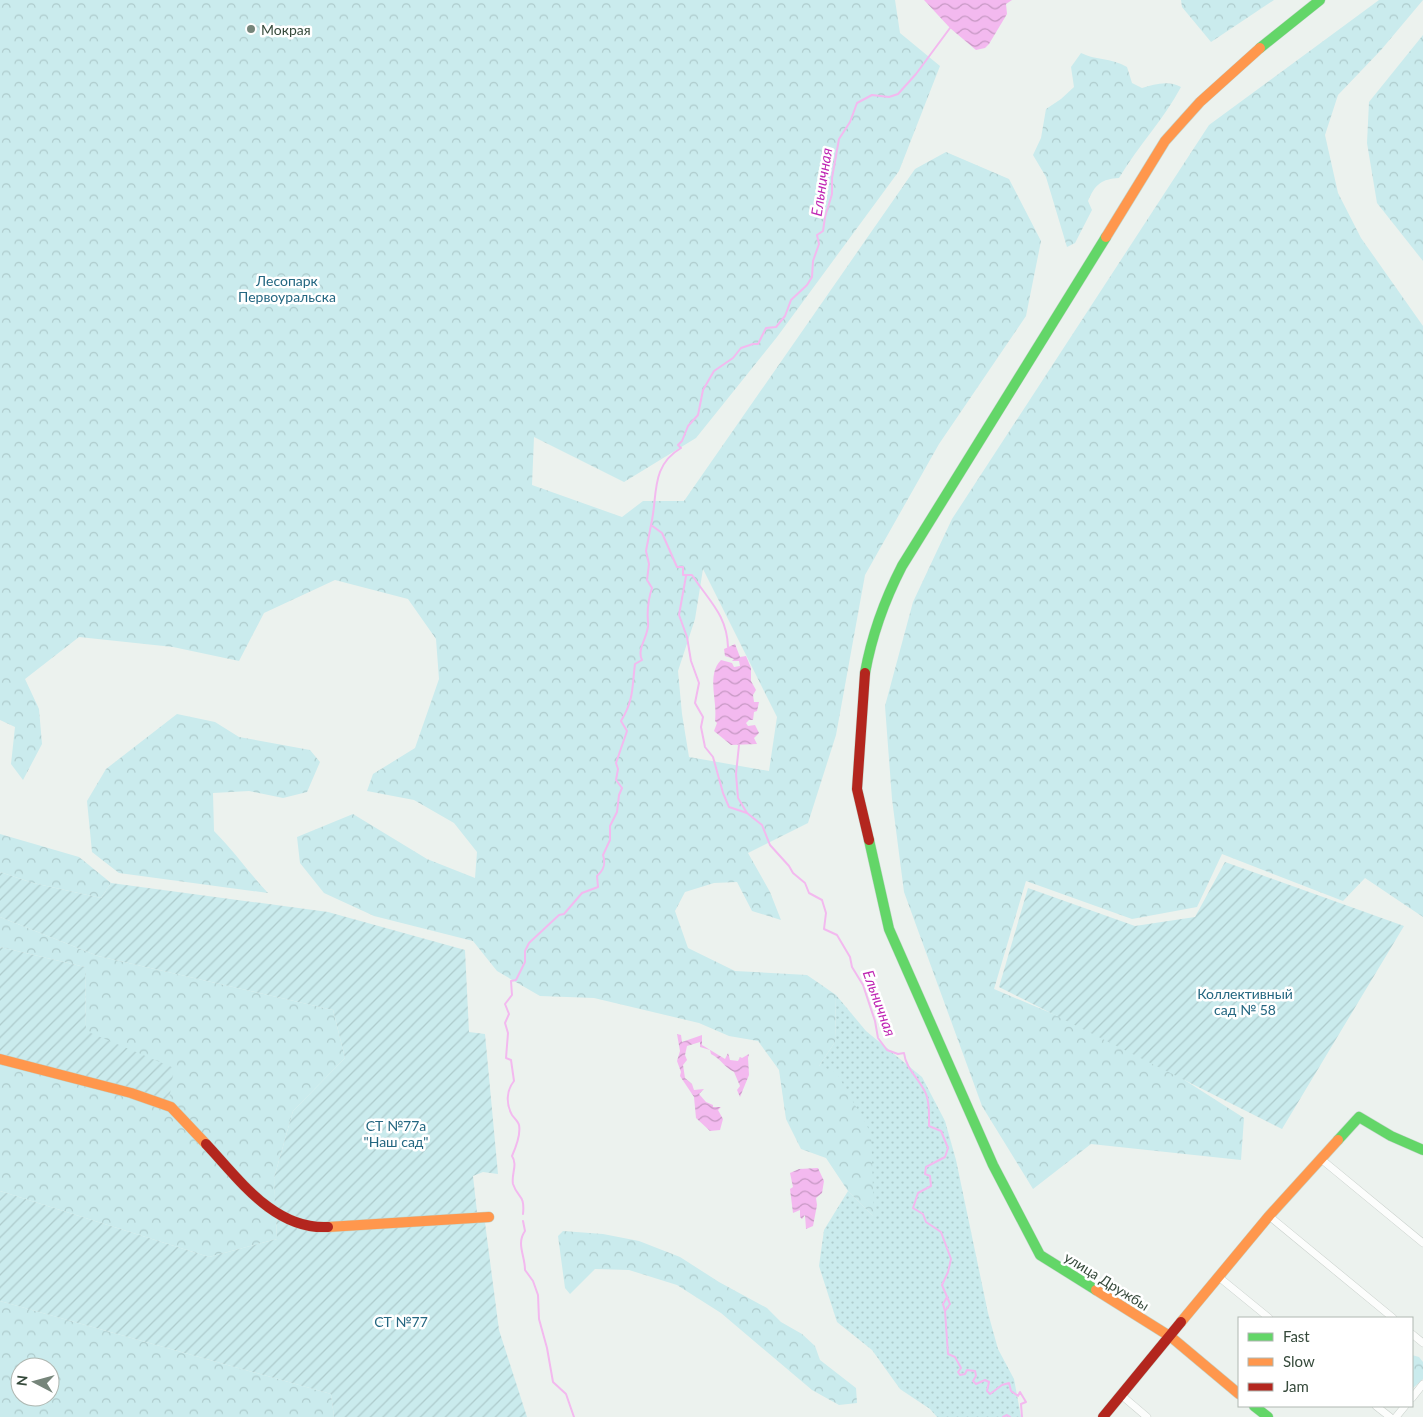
<svg xmlns="http://www.w3.org/2000/svg" width="1423" height="1417" viewBox="0 0 1423 1417" font-family="Lato,sans-serif">
<style>
.grass{fill:url(#grass-dots)}
.forest{fill:url(#forest-crowns);fill-rule:evenodd}
.garden{fill:url(#garden-furrows)}
.water{fill:url(#water-waves)}
.lines{fill:none;stroke-linecap:round;stroke-linejoin:round}
.stream{stroke:#f3b9ef;stroke-width:2}
.street-casing{stroke:#c8cfca;stroke-width:8}
.fast-casing{stroke:#c3d4ca;stroke-width:11}
.slow-casing{stroke:#c3d4ca;stroke-width:11}
.jam-casing{stroke:#c3d4ca;stroke-width:11}
.street{stroke:#fcfdfc;stroke-width:7}
.fast{stroke:#63d668;stroke-width:10}
.slow{stroke:#ff974d;stroke-width:10}
.jam{stroke:#b3261e;stroke-width:10}
.poi-dot{fill:#76857a;stroke:#fff;stroke-width:2}
.labels{text-anchor:middle;dominant-baseline:central;stroke-width:5;stroke-linejoin:round;paint-order:stroke}
.poi-label{font-size:14px;fill:#364a3b;stroke:#fff;text-anchor:start}
.park-label{font-size:14px;fill:#246781;stroke:#fff}
.street-label{font-size:14px;fill:#364a3b;stroke:#fff}
.water-label{font-size:15px;font-style:italic;fill:#bf26b3;stroke:#fff}
</style>
<defs>
<pattern id="grass-dots" width="8" height="8" patternUnits="userSpaceOnUse" patternTransform="scale(1.25)"><rect width="8" height="8" fill="#caebed"/><path d="M2 2h.1M6 6h.1" fill="none" stroke="#aecbcc" stroke-width="1.8" stroke-linecap="round"/></pattern>
<pattern id="forest-crowns" width="20" height="18" patternUnits="userSpaceOnUse" patternTransform="scale(1.25)"><rect width="20" height="18" fill="#caebed"/><path d="M2 6a3 3 0 1 1 6 0M12 15a3 3 0 1 1 6 0" fill="none" stroke="#aecbcc"/></pattern>
<pattern id="garden-furrows" width="10" height="10" patternUnits="userSpaceOnUse" patternTransform="scale(1.25)"><rect width="10" height="10" fill="#caebed"/><path d="M-1 1l2-2M0 10L10 0M9 11l2-2" fill="none" stroke="#aecbcc"/></pattern>
<pattern id="water-waves" width="16" height="10" patternUnits="userSpaceOnUse" patternTransform="scale(1.25)"><rect width="16" height="10" fill="#f3b9ef"/><path d="M0 5q4-4 8 0t8 0" fill="none" stroke="#c698c3"/></pattern>
</defs>
<rect width="100%" height="100%" fill="#ecf2ee"/>
<polygon class="grass" points="836,995 866,1031 922,1077 945,1121 956,1160 988,1313 998,1349 1014,1379 1021,1417 937,1417 930,1409 900,1389 872,1350 837,1322 819,1266 824,1230 848,1191 873,1216 819,1066 835,1042"/>
<g class="forest">
<path d="M0,0h895l5,33 40,33 -41,105 -122,166 -81,101 -72,44 -90,-45 -2,48 90,32 21,-16h41l231,-332 31,-17 63,27 32,62 -15,75 -87,128 -74,131 -29,160 -28,88 -60,30 22,39 11,28 -29,-9 -15,-29 -23,1 -29,9 -10,19 13,37 47,23 72,4 29,20 -1,47 -16,24 17,6 35,61 3,84 -26,-26 -22,-33 -25,-9 -15,-30 -7,-49 -21,-29 -29,-5 -30,-13 -105,-25 -54,-2 -43,-25 -24,-30 -99,-25 -50,-23 -24,-30 -3,-26 56,-23 74,45 48,19 2,-26 -23,-29 -40,-23 -47,-9 6,-17 42,-26 24,-69 -3,-40 -28,-40 -73,-19 -71,33 -25,48 -66,-14 -94,-10 -54,42 14,30 3,35 -19,36 -12,-16 4,-37 -15,-7zM703,569l74,148 -8,54 -80,-14 -7,-43 -4,-43 17,-52z"/>
<polygon points="1181,0 1274,0 1211,42 1182,7"/>
<polygon points="1379,0 1423,0 1381,50 1338,95 1325,135 1338,193 1361,238 1423,326 1423,917 1365,878 1343,901 1222,854 1197,907 1132,919 1026,881 994,989 1136,1049 1244,1118 1241,1160 1091,1144 1033,1189 982,1106 904,892 892,799 885,706 913,602 952,519 1209,125"/>
<polygon points="1423,35 1423,261 1377,203 1367,143 1369,102"/>
<path d="M1081,53c17,8 28,4 46,14l5,16 10,5c13,-4 26,-8 39,-1 -17,32 -43,59 -62,91 -17,1 -24,6 -31,23l4,9 -17,33 -8,4 -21,-70 -13,-22 8,-17 5,-29 15,-10 13,-12 -3,-20z"/>
<path d="M177,714l38,8 24,15 71,13 10,12 -13,30 -24,6 -34,-7 -36,2 1,38c20,20 35,42 54,62l-149,-20 -27,-21 -5,-51 19,-32z"/>
<polygon points="0,834 79,857 111,883 101,898 33,883 0,872"/>
<polygon points="0,917 98,956 333,1010 345,1058 293,1111 274,1178 277,1239 209,1257 0,1191 0,1057 86,1031 85,967 0,947"/>
<polygon points="563,1231 603,1234 639,1241 680,1257 719,1282 767,1308 781,1322 802,1334 815,1346 820,1360 856,1388 857,1403 839,1405 812,1390 721,1313 677,1285 629,1270 595,1269 570,1294 565,1288 558,1236"/>
<path d="M0,1301l331,93 3,23h-334zM20,1367h30v30h-30z"/>
<polygon points="1412,1355 1419,1357 1423,1362 1423,1379 1412,1389"/>
</g>
<g class="garden">
<polygon points="1225,862 1404,926 1282,1129 999,987 1028,888 1135,926 1195,917"/>
<polygon points="0,872 33,883 101,898 111,883 328,912 465,950 469,1032 485,1034 498,1174 483,1172 473,1176 477,1212 399,1221 310,1225 275,1209 274,1178 293,1111 345,1058 333,1010 98,956 0,917"/>
<polygon points="0,947 85,967 86,1031 174,1068 168,1107 0,1057"/>
<polygon points="0,1191 209,1257 277,1239 276,1216 309,1229 484,1215 499,1330 527,1417 334,1417 331,1394 0,1301"/>
</g>
<g class="water">
<polygon points="924,0 1012,0 1006,4 1007,14 989,44 985,48 976,50 950,28"/>
<path d="M735,644l5,13 6,-1 5,12v13l5,9 -3,5 1,7h5l-2,9 -3,1 -1,8h-4l-3,3 2,3 7,-1 4,8 -5,5 3,6 -26,1 -17,-14 3,-8 -2,-2c3,-20 -9,-46 6,-61l11,3 2,4 6,-1 -1,-5h-7l2,-2 -9,-3 -1,-7z"/>
<path d="M677,1034l4,1 1,7 20,-7v10l23,14 3,-6 2,7 8,1 2,-4 2,1 7,-4 -1,4 1,17 -9,22 -3,-7 3,-4 -6,-14c-10,-5 -13,-13 -23,-18l-1,-4 -10,-3v-5l-13,4 -2,9 2,5 -4,5 2,13 7,6 2,6 10,-1 -5,5 7,8 7,3v2h8l-3,3 5,9 -3,11 -10,1 -14,-13 -2,-21 -14,-21 1,-4 -4,-11 3,-10z"/>
<polygon points="818,1168 824,1181 822,1193 816,1198 817,1205 813,1226 806,1229 805,1215 802,1219 800,1217 800,1210 793,1213 790,1189 793,1187 790,1173 799,1169"/>
</g>
<g class="lines">
<g class="stream">
<polyline points="686,576 679,615 687,637 691,661 699,683 695,703 703,717 701,727 705,747 713,757 723,793 729,807 747,813"/>
<path d="M728,647c-1,-32 -19,-46 -36,-72h-9v-8h-6l-15,-34 -11,-8c7,-29 -1,-59 30,-77l-3,-3 4,-4 6,-15 10,-11 5,-25 11,-19 19,-13 8,-10 12,-4h5l8,-16 10,-1 9,-11 6,-16 16,-15 5,-8 1,-16 6,-17 -2,-9 6,-4 2,-14 7,-23v-16l7,-39 11,-17 7,-19 15,-8 17,2 9,-3 18,-20 34,-46"/>
<path d="M739,745l-3,29 2,24 9,15 15,12 8,20 19,21 4,7 12,10 4,10 13,7 4,13 -2,16 13,6 13,22 2,10 11,18 12,36 3,17 9,12 11,4 6,-1c2,17 16,26 22,41 4,10 3,21 3,32l12,5 7,17 -3,9 -19,10 -1,7 5,2 1,10 -13,7 -5,15 10,6 3,8 15,10 10,27 -3,13 -6,13 8,19 -5,7 3,43 7,3 6,11 -3,4 2,3 5,-1 2,-4 8,1 1,5 -3,5 3,3 9,-4 4,2 -2,9 3,3 12,-9 7,-2 2,8 7,5 2,-4 6,10 -5,2 1,13"/>
<path d="M523,1214c2,-20 -5,-15 -10,-30 -2,-10 5,-19 -1,-28 4,-9 9,-21 7,-31 -1,-4 -5,-7 -7,-10 -6,-11 -6,-24 2,-34l-3,-21 -5,-2 2,-25 -3,-10 4,-9 -4,-10 7,-9 -1,-14 5,-1 9,-18v-11l4,-8 30,-28 5,-1 18,-21 16,-6 -1,-11c7,-6 9,-12 6,-21l7,-15v-14l7,-14 2,-17 3,-7 -6,-8 2,-11 -2,-6 11,-32 -6,-10c13,-21 11,-34 14,-57l7,-4c-6,-12 8,-25 6,-38 -1,-11 0,-22 4,-34l-5,-8 2,-16 -3,-13 5,-26"/>
<path d="M523,1221l2,10c-9,13 0,24 0,39l8,11 5,14 1,24 8,29 6,34 13,12 8,23"/>
<polyline points="945,1311 943,1304 947,1297"/>
<polyline points="1003,1417 1007,1415 1010,1417"/>
</g>
<defs>
<g id="street">
<polyline points="1321,1159 1423,1243"/>
<polyline points="1269,1216 1393,1318"/>
<polyline points="1220,1278 1269,1318"/>
<polyline points="1412,1334 1423,1343"/>
<polyline points="1120,1394 1147,1417"/>
<polyline points="1412,1398 1423,1384"/>
<polyline points="1376,1406 1390,1417"/>
<polyline points="1396,1417 1405,1406"/>
</g>
<g id="fast">
<polyline points="1260,48 1320,0"/>
<path d="M865,673c7,-39 19,-72 37,-107l204,-329"/>
<polyline points="869,840 889,929 993,1165 1040,1255 1096,1290"/>
<polyline points="1338,1140 1359,1117 1391,1136 1423,1150"/>
<polyline points="1254,1406 1268,1417"/>
</g>
<g id="slow">
<polyline points="1106,237 1165,141 1200,102 1260,48"/>
<polyline points="0,1059 131,1093 171,1107 206,1144"/>
<polyline points="328,1227 489,1217"/>
<polyline points="1096,1290 1171,1337 1239,1394"/>
<polyline points="1181,1322 1269,1216 1338,1140"/>
</g>
<g id="jam">
<polyline points="865,673 857,789 869,840"/>
<path d="M206,1144c33,35 68,86 122,83"/>
<polyline points="1103,1417 1181,1322"/>
</g>
</defs>
<use href="#street" class="street-casing"/>
<use href="#fast" class="fast-casing"/>
<use href="#slow" class="slow-casing"/>
<use href="#jam" class="jam-casing"/>
<use href="#street" class="street"/>
<use href="#fast" class="fast"/>
<use href="#slow" class="slow"/>
<use href="#jam" class="jam"/>
</g>
<circle class="poi-dot" cx="251" cy="29" r="5"/>
<g class="labels">
<g class="poi-label">
<text x="261" y="29">Мокрая</text>
</g>
<g class="park-label">
<text x="287" y="280">Лесопарк<tspan x="287" dy="16">Первоуральска</tspan></text>
<text x="1245" y="993">Коллективный<tspan x="1245" dy="16">сад № 58</tspan></text>
<text x="396" y="1125">СТ №77а<tspan x="396" dy="16">"Наш сад"</tspan></text>
<text x="401" y="1321">СТ №77</text>
</g>
<g class="street-label">
<text transform="translate(1107 1281) rotate(32)">улица Дружбы</text>
</g>
<g class="water-label">
<text transform="translate(821 182) rotate(-81)">Ельничная</text>
<text transform="translate(880 1003) rotate(70)">Ельничная</text>
</g>
</g>
<rect x="1238" y="1317" width="175" height="90" fill="#ffffff" stroke="#afb7b1"/>
<rect x="1248" y="1333" width="25" height="8" fill="#63d668" stroke="#afb7b1"/>
<text x="1283" y="1342" font-size="15" fill="#364a3b">Fast</text>
<rect x="1248" y="1358" width="25" height="8" fill="#ff974d" stroke="#afb7b1"/>
<text x="1283" y="1367" font-size="15" fill="#364a3b">Slow</text>
<rect x="1248" y="1383" width="25" height="8" fill="#b3261e" stroke="#afb7b1"/>
<text x="1283" y="1392" font-size="15" fill="#364a3b">Jam</text>
<g transform="translate(35 1382) rotate(276)"><circle r="24" fill="#ffffff" stroke="#afb7b1"/>
<path d="M0-4L9 19L0 12L-9 19Z" fill="#76857a"/>
<text y="-8" font-size="14" font-weight="bold" text-anchor="middle" fill="#364a3b">N</text>
</g>
</svg>
